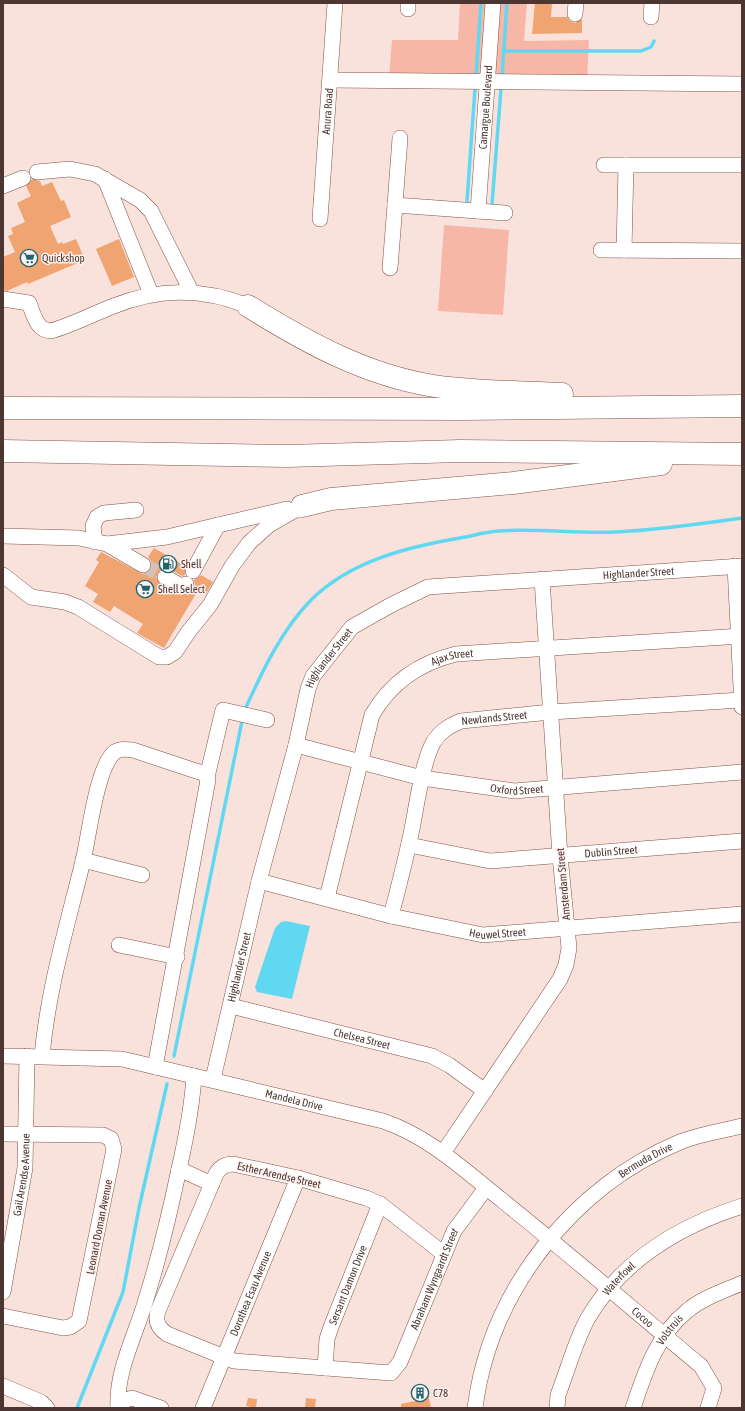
<svg xmlns="http://www.w3.org/2000/svg" width="745" height="1411" viewBox="0 0 745 1411" font-family="'Asap Condensed',sans-serif">
<style>
.green{fill:#f6b7a7}
.water{fill:#60d8f2}
.lines{fill:none;stroke-linecap:round;stroke-linejoin:round}
.stream{stroke:#60d8f2;stroke-width:3.5}
.building{fill:#f0a471}
.minor-tunnel{stroke:#d7c0ba;stroke-width:15;stroke-dasharray:15 8;stroke-linecap:butt}
.minor-casing{stroke:#835246;stroke-width:16}
.highway-casing{stroke:#835246;stroke-width:23}
.minor{stroke:#fff;stroke-width:15}
.highway{stroke:#fff;stroke-width:22}
.labels{text-anchor:middle;dominant-baseline:central;stroke-width:3;stroke-linejoin:round;paint-order:stroke}
.street-label{font-size:11px;fill:#4d3631;stroke:#fef2ef}
.poi-label{font-size:11px;fill:#4d3631;stroke:#fef2ef;text-anchor:start}
</style>
<rect width="100%" height="100%" fill="#f9e2dc"/>
<g class="green">
<polygon points="460,3 488,3 483,79 389,78 392,40 458,40"/>
<polygon points="499,3 527,3 524,41 589,40 587,80 493,79"/>
<polygon points="444,225 509,230 503,315 438,311"/>
</g>
<polygon class="water" points="286,921 310,926 292,999 257,992 255,987 275,928 281,922"/>
<g class="lines">
<g class="stream">
<polyline points="503,51 641,51 651,47 654,41"/>
<polyline points="476,76 481,3"/>
<polyline points="502,77 507,3"/>
<polyline points="467,201 475,89"/>
<polyline points="492,204 501,89"/>
<path d="M246,707c17,-37 36,-78 66,-108 39,-38 95,-52 148,-61 12,-2 25,-6 38,-7 39,-3 79,3 118,1 42,-2 84,-8 126,-14"/>
<polyline points="174,1056 242,721"/>
<polyline points="77,1408 123,1292 139,1208 167,1084"/>
</g>
</g>
<g class="building">
<polygon points="535,3 552,3 551,17 567,17 570,21 575,23 582,19 582,33 532,34"/>
<polygon points="32,179 40,181 42,186 52,182 61,201 64,200 71,217 50,226 58,244 62,242 63,244 76,239 85,260 28,284 27,282 7,291 3,290 3,257 15,252 8,236 13,234 11,228 25,222 17,203 31,196 26,186"/>
<polygon points="119,239 134,277 112,286 96,249"/>
<polygon points="154,548 185,566 185,575 182,576 169,569 160,570 156,577 161,585 181,595 193,590 195,585 194,580 201,575 213,582 205,595 198,590 164,648 137,633 143,624 114,606 110,612 93,602 98,594 85,586 99,562 96,560 101,552 143,574 151,569 151,561 148,557"/>
<polygon points="427,1390 431,1408 401,1408 401,1404 419,1400 417,1392"/>
<polygon points="248,1398 257,1399 256,1408 246,1406"/>
<polygon points="306,1398 316,1399 315,1408 305,1408"/>
</g>
<g class="lines">
<polyline class="minor-tunnel" points="143,565 165,577"/>
<defs>
<g id="minor">
<polyline points="408,9 408,3"/>
<polyline points="575,14 576,3"/>
<polyline points="651,17 652,3"/>
<polyline points="330,80 742,84"/>
<polyline points="400,138 395,205 505,213"/>
<polyline points="604,165 742,165"/>
<polyline points="37,172 70,169 95,174 140,200 151,211 191,291"/>
<polyline points="105,179 151,294"/>
<polyline points="3,186 23,178"/>
<path id="s1" d="M478,211l15,-208"/>
<path id="s2" d="M320,219l15,-216"/>
<polyline points="601,250 742,251"/>
<polyline points="624,250 626,165"/>
<polyline points="390,268 395,205"/>
<path d="M3,299l26,4c5,12 7,27 22,28 21,-6 40,-16 60,-24 46,-19 90,-20 137,-1"/>
<polyline points="3,536 79,538 107,544 167,537 287,509"/>
<polyline points="95,542 93,526 97,517 104,513 136,510"/>
<polyline points="107,544 143,565"/>
<polyline points="735,566 742,707"/>
<polyline points="193,571 218,525"/>
<polyline points="3,575 31,597 65,602 78,607 159,657 167,657 175,652 189,631 210,605 232,566 249,543 269,525 302,506"/>
<polyline points="165,577 181,586 186,584"/>
<path id="s3" d="M296,745l126,33 92,13 228,-19"/>
<polyline points="207,777 223,710 267,720"/>
<path id="s4" d="M409,845l81,16 252,-20"/>
<polyline points="83,860 142,875"/>
<path id="s5" d="M259,881l132,35 92,19 259,-21"/>
<path id="s6" d="M327,898l45,-183c19,-33 47,-52 84,-61l286,-18"/>
<path id="s7" d="M391,916c8,-31 16,-61 22,-92 4,-22 10,-63 20,-81 7,-12 16,-17 28,-22l90,-9 190,-12"/>
<polyline points="119,945 177,957"/>
<path id="s8" d="M231,1006l201,50 17,9 36,26"/>
<path id="s9" d="M3,1056l119,3 261,62c47,16 82,50 120,80 67,54 132,110 198,165l13,22 -6,20"/>
<path d="M42,1056c6,-67 25,-130 41,-195 6,-26 13,-86 28,-105 5,-8 14,-7 22,-6l63,21 8,2 4,7 -53,287"/>
<path id="s10" d="M213,1079l46,-198 37,-136 12,-56 5,-13 39,-49 39,-22 37,-18 314,-21"/>
<polyline points="3,1134 103,1135 111,1139 114,1149 79,1321 70,1327 63,1328 3,1316"/>
<polyline points="443,1153 560,979 566,965 569,948 560,856 542,579"/>
<polyline points="179,1169 212,1184"/>
<path id="s11" d="M444,1254l-64,-50 -14,-6 -68,-20 -65,-14c-8,0 -13,3 -17,10l-58,137c-3,10 0,17 9,23l67,27 157,12 9,-11 54,-131 32,-43"/>
<path id="s12" d="M3,1292l22,-124 2,-112"/>
<path id="s13" d="M325,1368l2,-29 4,-12 49,-123"/>
<polyline points="3,1386 41,1402 47,1408"/>
<path d="M118,1407c-2,-38 19,-74 29,-111 13,-42 23,-84 32,-127 7,-31 13,-61 15,-93"/>
<polyline points="118,1408 123,1401 132,1398 161,1408"/>
<path id="s14" d="M203,1408l95,-230"/>
<path id="s15" d="M475,1408c15,-117 97,-221 205,-266 20,-8 42,-11 62,-16"/>
<path id="s16" d="M557,1408l1,-13c9,-23 18,-56 30,-77 34,-58 91,-92 154,-112"/>
<path id="s17" d="M633,1408c12,-36 24,-73 54,-97 15,-13 37,-20 55,-28"/>
</g>
<g id="highway">
<path d="M248,306c58,36 117,69 186,80 42,6 86,6 128,8"/>
<polyline points="3,408 464,409 742,406"/>
<polyline points="3,451 287,456 460,451 742,454"/>
<polyline points="302,506 331,499 513,483 661,464"/>
</g>
</defs>
<use href="#minor" class="minor-casing"/>
<use href="#highway" class="highway-casing"/>
<use href="#minor" class="minor"/>
<use href="#highway" class="highway"/>
</g>
<defs>
<symbol id="supermarket-ring" viewBox="-11 -11 22 22"><circle r="9.5" fill="#fef2ef" stroke="#1e6574" stroke-width="1.5"/><path d="M-6-5.5h2.5l.6 2H6L4.5 2H-2.5L-4.4-4H-6ZM-1.5 3.2a1.3 1.3 0 1 0 .1 0ZM3 3.2a1.3 1.3 0 1 0 .1 0Z" fill="#1e6574"/></symbol>
<symbol id="fuel-ring" viewBox="-11 -11 22 22"><circle r="9.5" fill="#fef2ef" stroke="#1e6574" stroke-width="1.5"/><path d="M-5.5-6h7V0h2V4h1.3V-2.5L3-4.5l.8-.8L6-3V5H2.5V1h-1V6h-7ZM-4.2-4.7v3.2H.2V-4.7Z" fill="#1e6574"/></symbol>
<symbol id="building-ring" viewBox="-11 -11 22 22"><circle r="9.5" fill="#fef2ef" stroke="#1e6574" stroke-width="1.5"/><path d="M-4-6H4V6H1V3H-1V6H-4ZM-2.5-4.3h1.7v1.8h-1.7ZM.8-4.3h1.7v1.8H.8ZM-2.5-1h1.7V.8h-1.7ZM.8-1h1.7V.8H.8Z" fill="#1e6574"/></symbol>
</defs>
<g fill-rule="evenodd">
<use href="#supermarket-ring" x="19" y="248" width="20" height="20"/>
<use href="#fuel-ring" x="158" y="554" width="20" height="20"/>
<use href="#supermarket-ring" x="135" y="579" width="20" height="20"/>
<use href="#building-ring" x="410" y="1383" width="20" height="20"/>
</g>
<g class="labels">
<g class="street-label">
<text stroke="none"><textPath href="#s1" startOffset="104">Camargue Boulevard</textPath></text>
<text stroke="none"><textPath href="#s2" startOffset="108">Anura Road</textPath></text>
<text stroke="none"><textPath href="#s10" startOffset="775">Highlander Street</textPath></text>
<text stroke="none"><textPath href="#s6" startOffset="291">Ajax Street</textPath></text>
<text stroke="none"><textPath href="#s10" startOffset="439">Highlander Street</textPath></text>
<text stroke="none"><textPath href="#s7" startOffset="248">Newlands Street</textPath></text>
<text stroke="none"><textPath href="#s3" startOffset="226">Oxford Street</textPath></text>
<text stroke="none"><textPath href="#s4" startOffset="204">Dublin Street</textPath></text>
<text transform="translate(563 884) rotate(-95)">Amsterdam Street</text>
<text stroke="none"><textPath href="#s5" startOffset="245">Heuwel Street</textPath></text>
<text stroke="none"><textPath href="#s10" startOffset="115">Highlander Street</textPath></text>
<text stroke="none"><textPath href="#s8" startOffset="135">Chelsea Street</textPath></text>
<text stroke="none"><textPath href="#s9" startOffset="296">Mandela Drive</textPath></text>
<text stroke="none"><textPath href="#s15" startOffset="312">Bermuda Drive</textPath></text>
<text stroke="none"><textPath href="#s12" startOffset="119">Gail Arendse Avenue</textPath></text>
<text transform="translate(279 1175) rotate(13)">Esther Arendse Street</text>
<text transform="translate(99 1227) rotate(-79)">Leonard Doman Avenue</text>
<text stroke="none"><textPath href="#s11" startOffset="764">Abraham Wyngaardt Street</textPath></text>
<text stroke="none"><textPath href="#s16" startOffset="146">Waterfowl</textPath></text>
<text stroke="none"><textPath href="#s13" startOffset="87">Sersant Damon Drive</textPath></text>
<text stroke="none"><textPath href="#s14" startOffset="124">Dorothea Esau Avenue</textPath></text>
<text stroke="none"><textPath href="#s9" startOffset="714">Cocoo</textPath></text>
<text stroke="none"><textPath href="#s17" startOffset="87">Volstruis</textPath></text>
</g>
<g class="poi-label">
<text x="42" y="258">Quickshop</text>
<text x="181" y="564">Shell</text>
<text x="158" y="589">Shell Select</text>
<text x="433" y="1393">C78</text>
</g>
</g>
<rect width="745" height="1411" fill="none" stroke="#4d3631" stroke-width="8"/>
</svg>
